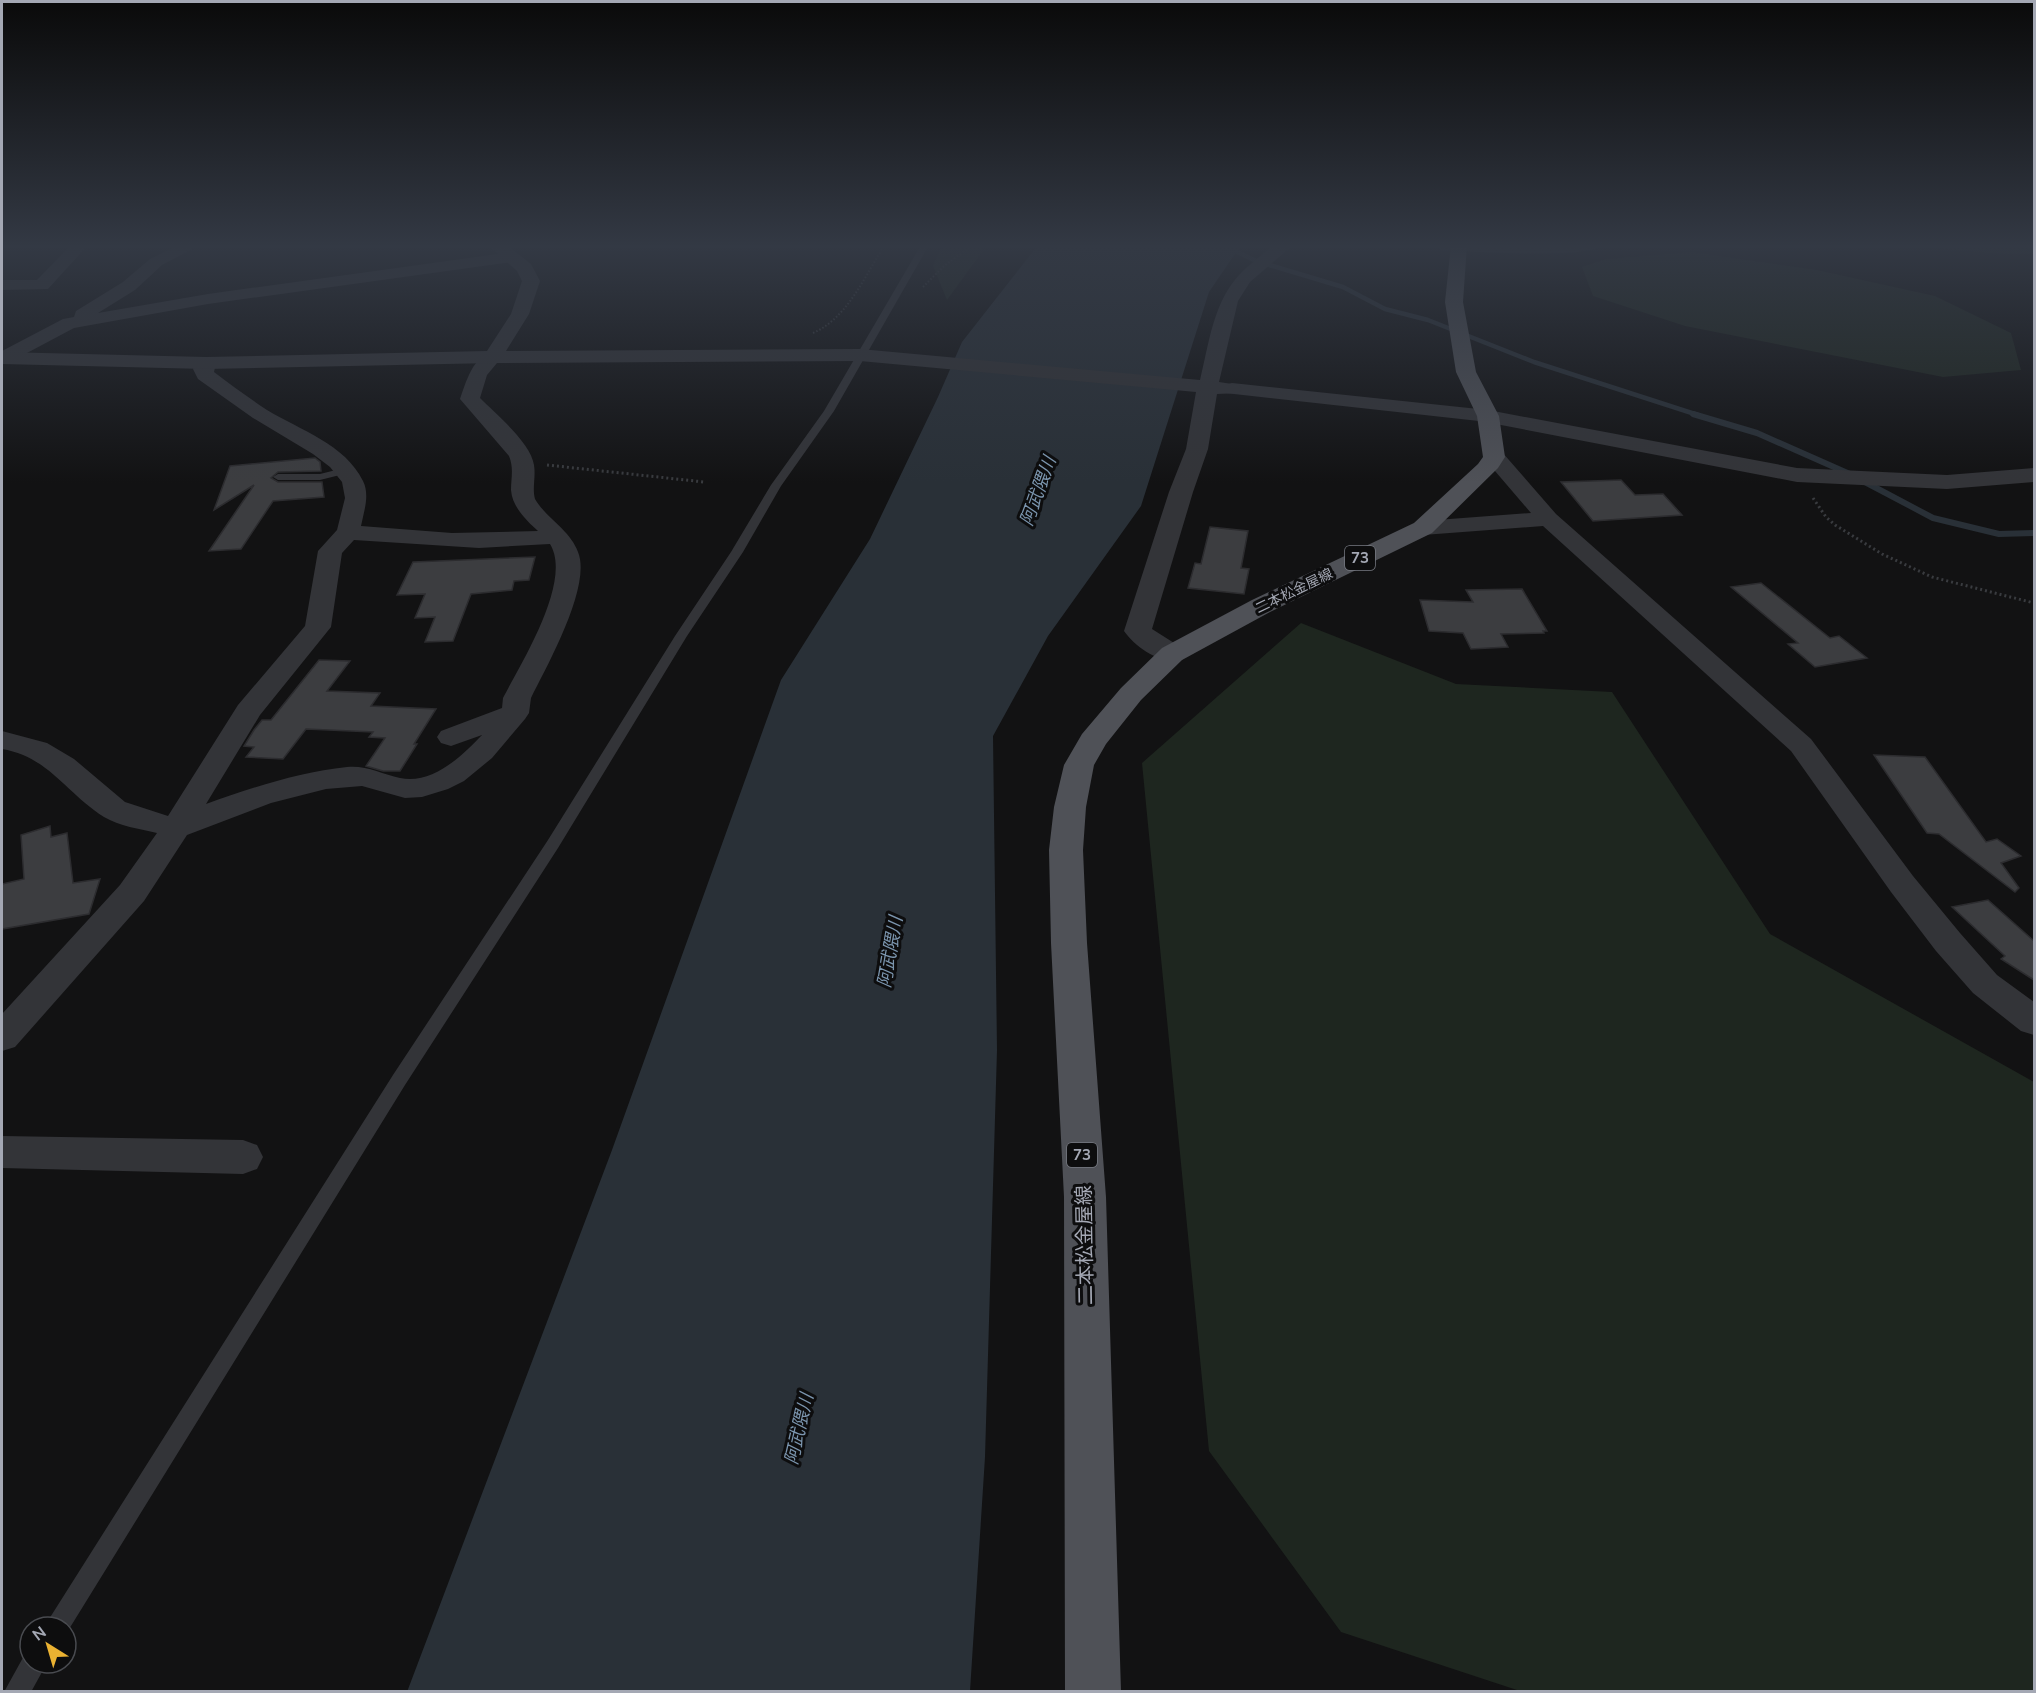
<svg xmlns="http://www.w3.org/2000/svg" width="2036" height="1693" viewBox="0 0 2036 1693" font-family="'Nunito Sans','Noto Sans JP',sans-serif">
<style>
.green{fill:#1e261f}
.water{fill:#293037}
.lines{fill:none;stroke-linecap:round;stroke-linejoin:round}
.stream-far1{stroke:#293037;stroke-width:4.5}
.stream{stroke:#293037;stroke-width:6}
.building{fill:#3c3d40;stroke:#2c2c2f;stroke-width:1.5}
.path-far1{stroke:#393b3f;stroke-width:2;stroke-dasharray:1.5 2;stroke-linecap:butt}
.path{stroke:#393b3f;stroke-width:3;stroke-dasharray:2 3;stroke-linecap:butt}
.service{fill:#333438;fill-rule:evenodd}
.minor{fill:#333438;fill-rule:evenodd}
.tertiary{fill:#333438;fill-rule:evenodd}
.primary{fill:#4f5157;fill-rule:evenodd}
.labels{text-anchor:middle;dominant-baseline:central;stroke-width:6;stroke-linejoin:round;paint-order:stroke}
.far-street-label{font-size:14px;fill:#a4a8b4;stroke:#0d0d0e}
.shield{fill:#0d0d0e;stroke:#777a82;stroke-width:1.5}
.shield-label{font-size:15px;font-weight:bold;fill:#a4a8b4}
.water-label{font-size:18px;font-style:italic;fill:#7b95ae;stroke:#0d0d0e}
.near-street-label{font-size:20px;fill:#a4a8b4;stroke:#0d0d0e}
</style>
<rect width="100%" height="100%" fill="#121213"/>
<g class="green">
<polygon points="942,245 987,245 947,300 933,266"/>
<polygon points="1905,245 2034,245 2034,254 2002,254"/>
<polygon points="1692,252 1817,270 1935,296 2011,333 2021,370 1943,377 1685,326 1593,296 1582,267 1606,259"/>
<polygon points="1301,623 1456,684 1612,692 1770,934 2034,1082 2034,1691 1520,1691 1341,1632 1209,1451 1142,763"/>
</g>
<polygon class="water" points="1038,245 1241,245 1209,292 1141,506 1048,636 993,736 997,1050 985,1457 970,1691 407,1692 612,1150 781,680 870,539 938,397 962,342"/>
<g class="lines">
<polyline class="stream-far1" points="1223,245 1256,261 1343,287 1385,309 1428,320 1534,362 1698,415"/>
<g class="stream">
<polyline points="1693,414 1757,433 1852,475"/>
<polyline points="1863,481 1933,518 1999,534 2034,533"/>
</g>
</g>
<g class="building">
<polygon points="315,458 320,462 321,471 278,472 271,478 278,482 322,482 324,497 273,501 241,549 209,551 254,485 214,510 230,466"/>
<polygon points="1621,480 1635,495 1663,494 1682,515 1593,521 1561,482"/>
<polygon points="1210,527 1248,531 1241,568 1249,569 1244,594 1188,588 1195,563 1201,564"/>
<polygon points="535,557 529,580 514,581 512,590 471,594 453,641 425,642 435,617 415,618 425,594 397,595 413,562"/>
<polygon points="1761,583 1830,638 1839,636 1867,658 1815,667 1788,644 1798,643 1731,587"/>
<polygon points="1522,589 1547,631 1543,631 1544,633 1501,634 1508,647 1471,649 1463,633 1429,631 1420,600 1473,602 1466,590"/>
<polygon points="319,660 350,661 327,691 380,693 371,706 436,709 414,744 417,744 400,771 383,771 366,766 385,738 369,737 373,732 306,729 283,759 246,757 254,747 244,746 254,730 262,720 271,720"/>
<polygon points="1874,755 1925,757 1986,842 1997,839 2021,856 2001,863 2019,888 2015,892 1939,834 1927,833"/>
<polygon points="50,826 51,837 67,833 73,883 100,879 89,914 2,929 2,884 24,879 21,835"/>
<polygon points="1988,900 2034,941 2034,980 2001,959 2005,956 1952,907"/>
</g>
<g class="lines">
<g class="path-far1">
<polyline points="923,287 944,266 973,245"/>
<path d="M813,333c36,-16 51,-57 72,-88"/>
</g>
<g class="path">
<polyline points="547,465 704,482"/>
<polyline points="1813,498 1826,517 1835,525 1882,554 1932,577 2034,603"/>
</g>
<g class="service">
<polygon points="921,245 929,245 834,411 781,486 743,552 687,636 558,848 405,1085 66,1634 66,1627 44,1627 393,1075 548,840 675,636 731,552 771,485 824,411"/>
<polygon points="344,468 348,469 348,473 320,480 278,480 273,477 278,474 320,474"/>
<polygon points="30,1652 30,1663 47,1663 31,1692 4,1692 25,1654"/>
</g>
<g class="minor">
<polygon points="71,245 88,245 48,289 2,290 2,280 37,280"/>
<polygon points="178,245 200,245 162,265 135,290 98,313 208,294 512,252 520,257 512,262 208,304 74,328 10,362 2,363 2,351 63,319 74,317 76,311 123,282 150,259"/>
<path d="M493,351l7,2 2,4 -15,18 -7,23c16,16 51,45 54,67 2,12 -2,23 1,34 12,20 35,31 43,53 14,34 -31,114 -47,146l-2,15 -4,6 -33,39 -28,23 -16,8 -26,8 -17,1 -43,-12 -36,3 -55,14 -84,32 -43,66 -129,146 -13,4v-37l118,-129 37,-52c-17,-4 -38,-7 -53,-16 -38,-24 -55,-60 -102,-68v-18l45,12 27,16 51,43 43,14 70,-111 67,-79 13,-75 19,-21 8,-32 -3,-16 -12,-15 -17,-13 -60,-36 -55,-39 -5,-10 6,-10h14l3,4 -2,9c17,13 35,26 53,38 33,20 78,34 96,71 7,14 1,30 -2,45l91,7 86,-2c-11,-10 -26,-24 -27,-41 0,-12 3,-22 -2,-34l-49,-57c6,-17 13,-43 33,-48zM354,540l125,8 71,-4c23,37 -29,119 -47,154l-1,10 -61,23 -4,6 4,6 10,3 31,-11c-20,21 -50,50 -82,43 -18,-4 -34,-13 -53,-11 -48,5 -96,21 -141,37l54,-89 71,-88 11,-74z"/>
<polygon points="1232,383 1488,410 1495,412 1498,416 1495,420 1488,422 1225,393 1222,389 1225,385"/>
<polygon points="1494,451 1502,452 1556,514 1811,739 1913,876 1960,933 1997,975 2034,1002 2034,1035 2021,1031 1973,993 1936,951 1891,892 1791,751 1543,526 1423,535 1415,533 1411,528 1415,523 1423,521 1531,513 1483,457 1486,452"/>
<polygon points="2,1136 243,1140 257,1145 263,1157 257,1169 243,1174 2,1168"/>
</g>
<g class="tertiary">
<path d="M488,245h19l24,19 9,17 -11,33 -23,37 354,-2 340,31c11,-45 14,-87 52,-117 18,-15 17,-18 41,-18l-43,37 -12,19 -19,81 20,3 3,4 -3,4 -22,1 -9,55 -15,43 -41,137 30,19 4,6 -4,6c-21,5 -46,-12 -58,-29l45,-139 17,-43 10,-57 -336,-31 -367,2 -287,6 -204,-5v-12l204,5 281,-6 24,-37 11,-33 -5,-10z"/>
<path d="M1433,245h168c-13,15 -134,6 -160,5z"/>
<polygon points="1488,410 1797,468 1947,475 2034,468 2034,482 1947,489 1797,482 1480,421 1477,416 1480,411"/>
</g>
<polygon class="primary" points="1451,245 1467,245 1463,302 1476,372 1499,416 1505,457 1498,468 1432,533 1270,612 1182,660 1141,700 1106,744 1094,765 1086,807 1083,850 1087,943 1106,1197 1121,1692 1065,1692 1064,1197 1051,943 1049,850 1054,807 1064,765 1082,734 1121,688 1162,648 1252,600 1414,523 1478,464 1483,457 1477,416 1456,372 1445,302"/>
</g>
<linearGradient id="sky" x2="0" y2="1"><stop stop-color="#0a0a0a"/><stop offset="0.51" stop-color="#333944"/><stop offset="1" stop-color="#333944" stop-opacity="0"/></linearGradient>
<rect width="2036" height="483" fill="url(#sky)"/>
<g class="labels">
<g class="far-street-label">
<text transform="translate(1294 591) rotate(-26)">二本松金屋線</text>
</g>
<g class="shield">
<rect x="1345" y="546" width="30" height="24" rx="4.5"/>
<rect x="1067" y="1143" width="30" height="24" rx="4.5"/>
</g>
<g class="shield-label">
<text x="1360" y="558">73</text>
<text x="1082" y="1155">73</text>
</g>
<g class="water-label">
<text transform="translate(1038 491) rotate(-70)">阿武隈川</text>
<text transform="translate(890 952) rotate(-80)">阿武隈川</text>
<text transform="translate(799 1429) rotate(-77)">阿武隈川</text>
</g>
<g class="near-street-label">
<text transform="translate(1085 1245) rotate(-91)">二本松金屋線</text>
</g>
</g>
<rect width="2036" height="1693" fill="none" stroke="#a4a8b4" stroke-width="6"/>
<g transform="translate(48 1645) rotate(323)"><circle r="28" fill="#0d0d0e" stroke="#494b50" stroke-width="1.5"/>
<path d="M0-4.5L10 22L0 15L-10 22Z" fill="#ebb232"/>
<text y="-9" font-size="16" font-weight="bold" text-anchor="middle" fill="#a4a8b4">N</text>
</g>
</svg>
